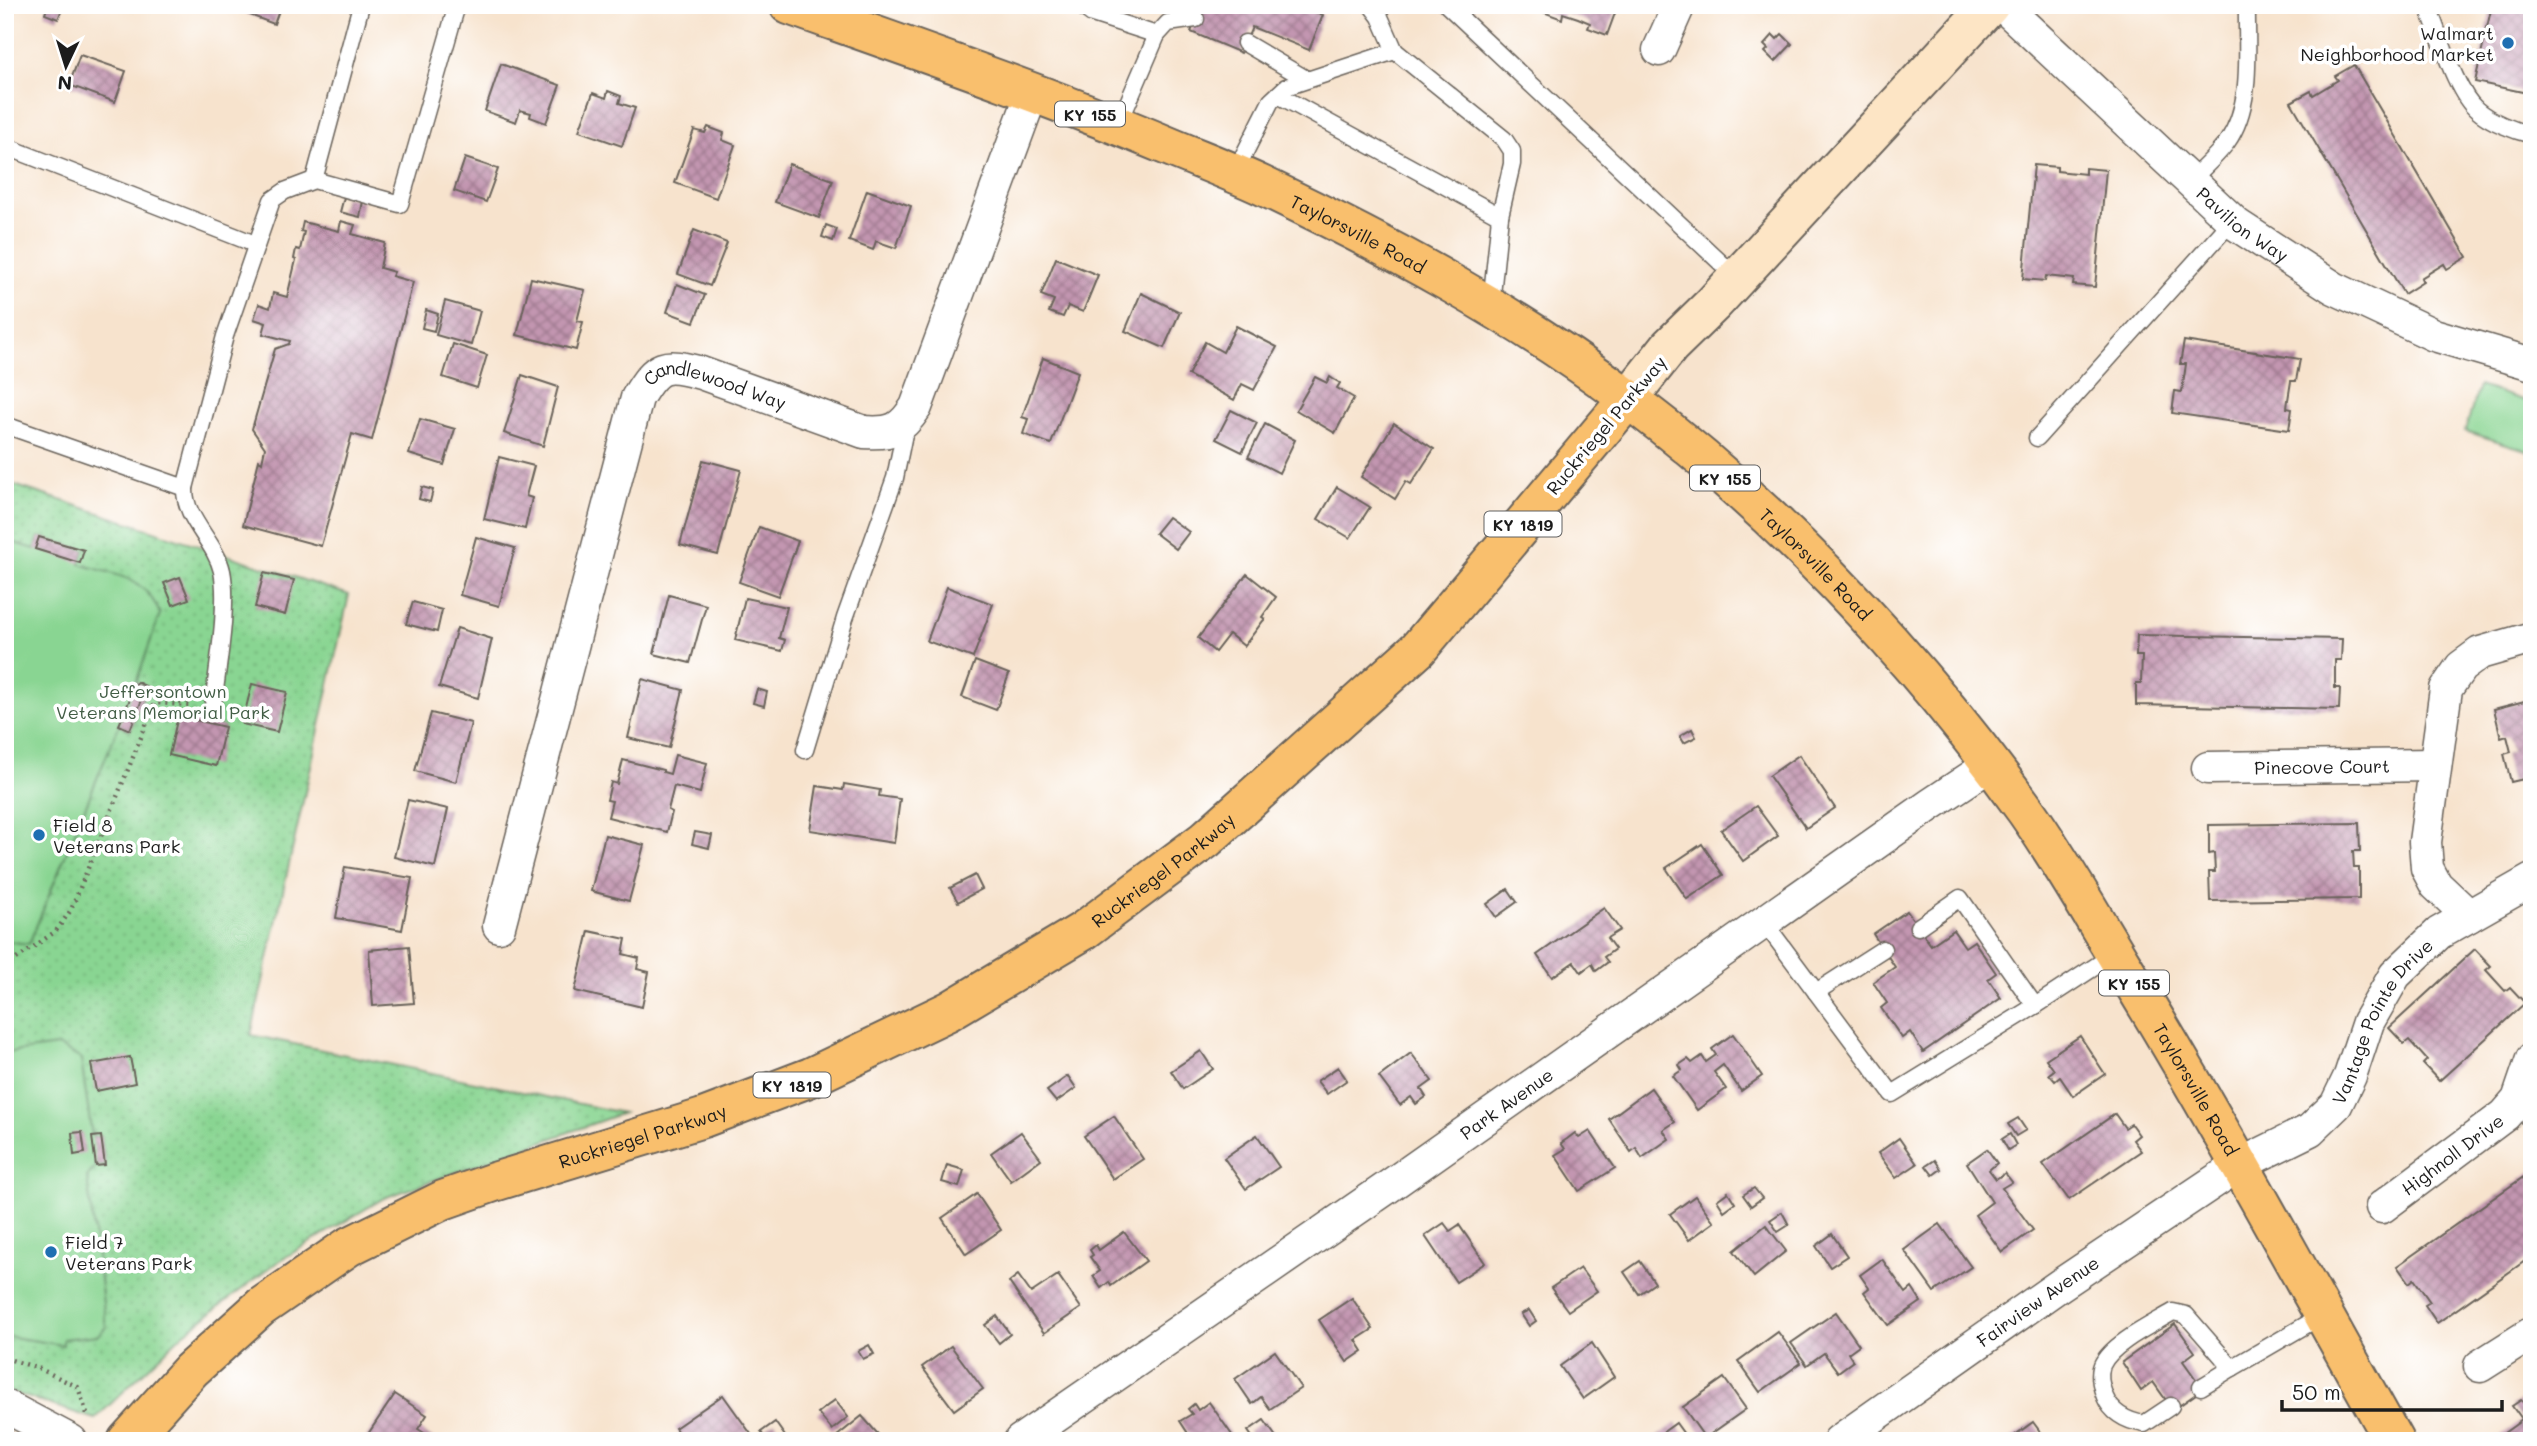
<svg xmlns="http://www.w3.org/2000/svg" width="2537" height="1446" viewBox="0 0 2537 1446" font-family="Mali,sans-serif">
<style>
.park{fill:url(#park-dots);stroke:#527857;stroke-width:2}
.garden{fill:#89d592;stroke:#527857;stroke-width:2}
.building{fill:url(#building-cross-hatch)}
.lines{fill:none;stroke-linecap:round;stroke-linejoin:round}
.lane-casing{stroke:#69625a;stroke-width:19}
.street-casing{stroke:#69625a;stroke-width:35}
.secondary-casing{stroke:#69625a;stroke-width:42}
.primary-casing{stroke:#69625a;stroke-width:42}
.path{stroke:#69625a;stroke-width:4.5;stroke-dasharray:2 5;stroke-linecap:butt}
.lane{stroke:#fff;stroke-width:16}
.street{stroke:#fff;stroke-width:32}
.secondary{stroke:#fde5c5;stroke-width:38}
.primary{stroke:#f9bf6d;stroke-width:38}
.poi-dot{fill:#1f6fb2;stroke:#fff;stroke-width:2.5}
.labels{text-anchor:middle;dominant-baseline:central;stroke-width:7;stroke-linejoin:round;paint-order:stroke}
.shield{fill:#fff;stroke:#606060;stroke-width:2}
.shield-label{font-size:16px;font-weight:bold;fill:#1c1c1c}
.poi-label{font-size:18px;fill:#1c1c1c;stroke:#fff;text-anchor:start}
.street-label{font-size:18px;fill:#1c1c1c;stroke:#fff}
.park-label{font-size:18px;fill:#425d45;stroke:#fff}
</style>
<defs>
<pattern id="park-dots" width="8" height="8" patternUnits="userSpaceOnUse" patternTransform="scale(1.75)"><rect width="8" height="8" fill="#89d592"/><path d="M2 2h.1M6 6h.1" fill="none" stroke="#76b67d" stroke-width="1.8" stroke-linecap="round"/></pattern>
<pattern id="building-cross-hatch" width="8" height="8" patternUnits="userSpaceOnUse" patternTransform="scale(1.75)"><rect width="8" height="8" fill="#c396b1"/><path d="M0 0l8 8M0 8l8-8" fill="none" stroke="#9e7a8f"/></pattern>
</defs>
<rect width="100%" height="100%" fill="#fff"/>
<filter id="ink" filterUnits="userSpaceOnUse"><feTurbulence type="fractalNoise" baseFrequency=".0143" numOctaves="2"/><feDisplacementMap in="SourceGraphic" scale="14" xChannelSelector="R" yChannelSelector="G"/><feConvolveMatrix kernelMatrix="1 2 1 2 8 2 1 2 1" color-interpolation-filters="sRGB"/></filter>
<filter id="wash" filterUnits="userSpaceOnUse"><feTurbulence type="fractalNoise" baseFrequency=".00686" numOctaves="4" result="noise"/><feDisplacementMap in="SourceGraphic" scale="28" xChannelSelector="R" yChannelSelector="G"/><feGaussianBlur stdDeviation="1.57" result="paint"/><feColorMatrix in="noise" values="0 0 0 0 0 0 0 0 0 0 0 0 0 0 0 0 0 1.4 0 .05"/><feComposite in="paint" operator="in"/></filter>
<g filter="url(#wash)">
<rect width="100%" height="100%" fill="#f7e3cd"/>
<polygon class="park" points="5,482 349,595 251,1035 623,1113 384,1198 276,1263 182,1335 95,1419 5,1390"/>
<g class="garden">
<polygon points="2479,386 2532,403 2532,452 2465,431"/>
<path d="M39,537l45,13 -4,14c36,12 65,11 80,50l-24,69 11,4 -17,43 -11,-5 -90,219 -24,-3v-401l30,9z"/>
<polygon points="58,1046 81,1059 92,1137 101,1136 105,1165 96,1166 87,1177 106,1327 98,1335 63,1339 63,1345 5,1336 5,1053"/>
</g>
<g id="blocks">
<g class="building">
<polygon points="48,5 63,7 58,19 45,14"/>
<polygon points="223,5 281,5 274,24"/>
<polygon points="1195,5 1299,5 1323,15 1309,50 1252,27 1241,53 1191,32 1201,8"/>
<polygon points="1545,5 1618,5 1607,35 1588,28 1590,23 1578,18 1563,13 1562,19 1543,12"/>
<polygon points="2492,5 2532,5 2532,94 2475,82"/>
<polygon points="1782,34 1792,44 1775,62 1765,52 1768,49 1764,45 1773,35 1777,39"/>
<polygon points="80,55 126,71 115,102 69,85"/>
<polygon points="501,64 560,85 546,123 530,117 531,113 520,110 516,122 485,111"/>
<polygon points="2354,65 2467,257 2447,269 2444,264 2421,278 2423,282 2404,294 2291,102 2311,91 2313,95 2338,80 2335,76"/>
<polygon points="608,91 621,96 619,103 635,108 622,146 579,131 593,93 606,98"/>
<polygon points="708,127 724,133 722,140 735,145 716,198 675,183 694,130 705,133"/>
<polygon points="465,158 498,169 486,202 454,191"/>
<polygon points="789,164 833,180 819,218 775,202"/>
<polygon points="2034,165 2057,167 2057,171 2085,174 2085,168 2106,170 2095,287 2073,285 2074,279 2046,276 2045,281 2023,279"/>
<polygon points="867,190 911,206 896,248 876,241 873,250 849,241"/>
<polygon points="344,197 363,201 360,217 340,212"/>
<polygon points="341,221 355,225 352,234 385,243 380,268 394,272 392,276 413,282 372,440 352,434 321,546 243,525 259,460 262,462 265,448 252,429 275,349 289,344 290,341 263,334 266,323 254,319 259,304 270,308 273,293 287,297 296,260 294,259 296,249 300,250 304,232 301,231 303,222 339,231"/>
<polygon points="826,225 837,229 833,241 822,237"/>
<polygon points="694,230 727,243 710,286 678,274"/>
<polygon points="1056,258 1098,275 1083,312 1068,306 1063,317 1049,312 1054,300 1041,295"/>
<polygon points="531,278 585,290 577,321 583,322 576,350 517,335"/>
<polygon points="677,284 705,295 694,322 667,312"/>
<polygon points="1141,293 1180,312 1164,348 1125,331"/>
<polygon points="445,301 480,311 471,345 436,335"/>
<polygon points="426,310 438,314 434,331 422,328"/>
<polygon points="1236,326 1277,347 1254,390 1242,384 1234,400 1188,375 1205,342 1223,352"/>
<polygon points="2184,341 2300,359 2296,381 2291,381 2288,400 2287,408 2292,409 2289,430 2172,413 2175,391 2182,392 2186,364 2180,364"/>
<polygon points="453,344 487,355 477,388 443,377"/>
<polygon points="1043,358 1078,372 1051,444 1023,434 1028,419 1022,417"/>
<polygon points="522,375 558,387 543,446 504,433"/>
<polygon points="1315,377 1327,383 1330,377 1333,379 1340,383 1337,388 1354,398 1335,433 1296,410"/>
<polygon points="1231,410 1257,423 1242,452 1216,439"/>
<polygon points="420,419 455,429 444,465 409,454"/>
<polygon points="1394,423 1434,449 1411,484 1406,481 1395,499 1361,477"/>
<polygon points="1265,424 1295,440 1279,473 1248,457"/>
<polygon points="499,457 534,466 526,496 532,498 525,529 484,519"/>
<polygon points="703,460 741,470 718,555 680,545"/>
<polygon points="422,487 433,490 430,502 419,499"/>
<polygon points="1337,487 1370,507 1350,538 1318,519"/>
<polygon points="1168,517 1189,532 1176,549 1155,533"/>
<polygon points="759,527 798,541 778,596 739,582"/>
<polygon points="39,537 84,550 80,563 35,549"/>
<polygon points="476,537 515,548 499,606 460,595"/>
<polygon points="264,573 294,580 285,615 255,607"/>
<polygon points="1247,574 1276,597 1262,617 1265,619 1263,621 1244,646 1229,634 1215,652 1198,638"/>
<polygon points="180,577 189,599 173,605 164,583"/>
<polygon points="947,587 993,604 973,658 927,641"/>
<polygon points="669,595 706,605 690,663 654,654"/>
<polygon points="745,598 787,607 779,638 785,640 782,651 735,640"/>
<polygon points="413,602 442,610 437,632 406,624"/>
<polygon points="457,628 492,639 478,698 439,687"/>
<polygon points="2137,635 2342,639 2341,660 2335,660 2335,688 2340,688 2339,709 2136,705 2136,683 2141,683 2142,656 2136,656"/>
<polygon points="975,661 1009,674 996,710 962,697"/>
<polygon points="642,679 683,690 669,748 628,738"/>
<polygon points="137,682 147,687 130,730 119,725"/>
<polygon points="252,684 287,692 277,732 242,724"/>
<polygon points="757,689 767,692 764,706 753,703"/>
<polygon points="2532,699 2532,777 2511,782 2504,754 2511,752 2507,736 2501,738 2494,709"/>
<polygon points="431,713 471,723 456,782 415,771"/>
<polygon points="178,716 225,727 216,766 169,755"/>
<polygon points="1692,729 1696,737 1684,743 1680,736"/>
<polygon points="675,755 707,763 700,793 674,786 668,810 672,812 667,832 608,817 612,801 607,800 611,782 617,784 623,760 663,770 663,772 670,774"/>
<polygon points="1799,755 1835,808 1806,828 1769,776"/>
<polygon points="844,784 880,790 879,796 900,799 894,843 810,830 817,786 843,790"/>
<polygon points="408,800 448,809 435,867 394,857"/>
<polygon points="1756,806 1778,836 1743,861 1721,830"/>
<polygon points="2359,823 2360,851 2353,851 2354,868 2359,868 2359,899 2210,901 2209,872 2215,872 2214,853 2209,854 2209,825"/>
<polygon points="695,832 712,835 709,848 692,844"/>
<polygon points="605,835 644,845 629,901 591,891"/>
<polygon points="1702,844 1723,875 1687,899 1666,868"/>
<polygon points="345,867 412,878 402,930 336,918"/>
<polygon points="975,875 982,889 958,902 950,888"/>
<polygon points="1508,889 1517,902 1496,917 1487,904"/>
<polygon points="1604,908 1620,930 1607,938 1615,949 1604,957 1608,962 1596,971 1592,964 1581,972 1574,962 1552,977 1537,955"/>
<polygon points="1907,911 1931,945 1953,930 1965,947 1974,941 1996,973 1988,979 2001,998 1923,1052 1910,1032 1902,1038 1881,1008 1887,1003 1873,982 1895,967 1873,934"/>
<polygon points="589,931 626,939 623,954 639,958 637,969 649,972 642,1007 575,991"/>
<polygon points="409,946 414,1003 373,1006 369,950"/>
<polygon points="2475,949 2491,966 2486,970 2505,991 2510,987 2525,1003 2439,1081 2423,1064 2427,1060 2409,1040 2404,1044 2389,1028"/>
<polygon points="1733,1034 1762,1076 1741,1091 1723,1065 1714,1072 1726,1089 1697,1110 1673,1076 1682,1070 1679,1065 1688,1059 1692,1063 1702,1056 1706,1062 1716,1055 1712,1049"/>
<polygon points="2080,1036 2105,1074 2073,1096 2060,1077 2055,1081 2049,1074 2054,1070 2046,1059"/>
<polygon points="1201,1051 1213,1069 1183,1089 1171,1071"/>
<polygon points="1411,1053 1432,1081 1421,1089 1426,1097 1416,1104 1411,1097 1400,1105 1379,1077"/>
<polygon points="130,1057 135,1083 96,1091 91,1064"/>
<polygon points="1338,1067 1347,1080 1327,1094 1317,1081"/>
<polygon points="1068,1076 1076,1088 1056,1102 1047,1091"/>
<polygon points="1651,1088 1675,1122 1663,1130 1669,1139 1642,1158 1636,1148 1631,1152 1609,1119"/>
<polygon points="2115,1114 2125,1128 2131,1124 2139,1135 2133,1140 2141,1151 2069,1200 2043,1164"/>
<polygon points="1114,1116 1143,1159 1113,1179 1084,1136"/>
<polygon points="2018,1118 2026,1130 2016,1136 2008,1124"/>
<polygon points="1590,1131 1615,1168 1579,1191 1555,1155 1565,1149 1561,1143 1567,1139 1575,1133 1579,1138"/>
<polygon points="82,1132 85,1153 74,1155 72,1133"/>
<polygon points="1021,1132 1041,1159 1011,1181 991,1153"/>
<polygon points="2010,1134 2016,1145 2008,1150 2002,1139"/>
<polygon points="1257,1135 1279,1167 1246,1189 1224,1158"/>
<polygon points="101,1136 105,1165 96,1166 92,1137"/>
<polygon points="1899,1138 1917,1164 1896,1178 1878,1153"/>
<polygon points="1987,1149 1997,1163 1989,1170 1996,1179 2005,1173 2012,1182 2002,1188 2033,1230 2002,1252 1975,1215 1992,1202 1967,1163"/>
<polygon points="1935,1160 1941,1169 1933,1175 1926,1166"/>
<polygon points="947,1165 964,1170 959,1187 942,1182"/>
<polygon points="2532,1171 2532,1256 2437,1323 2425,1305 2430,1302 2414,1279 2409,1283 2397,1266"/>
<polygon points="1754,1188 1762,1198 1751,1206 1743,1195"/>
<polygon points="1728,1192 1735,1203 1724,1211 1717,1200"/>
<polygon points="977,1194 1001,1230 966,1254 942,1218"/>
<polygon points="1695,1196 1714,1222 1689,1240 1670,1214"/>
<polygon points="1782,1212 1789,1225 1778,1232 1770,1220"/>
<polygon points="1444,1223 1450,1231 1459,1225 1485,1263 1456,1282 1425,1236"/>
<polygon points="1940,1224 1971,1267 1934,1292 1904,1250"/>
<polygon points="1766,1225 1786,1251 1754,1277 1734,1251"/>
<polygon points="1124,1232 1146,1261 1111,1286 1109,1282 1101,1288 1093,1276 1100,1271 1090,1257 1093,1255 1090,1250 1096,1245 1099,1250"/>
<polygon points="1832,1234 1847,1256 1830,1267 1816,1246"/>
<polygon points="1882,1259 1906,1293 1912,1288 1921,1302 1888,1325 1864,1292 1869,1288 1860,1275"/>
<polygon points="1640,1261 1655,1283 1639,1294 1624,1272"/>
<polygon points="1580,1268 1597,1291 1568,1311 1551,1288"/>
<polygon points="1018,1275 1031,1293 1058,1275 1081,1308 1044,1333 1009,1282"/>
<polygon points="1352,1298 1373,1329 1356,1340 1363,1351 1347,1362 1319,1320"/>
<polygon points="1529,1310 1536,1321 1529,1326 1521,1314"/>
<polygon points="1836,1312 1859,1345 1848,1353 1853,1361 1838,1372 1824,1353 1807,1365 1791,1343"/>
<polygon points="997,1316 1010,1334 999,1343 985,1325"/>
<polygon points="2175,1324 2195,1352 2183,1361 2203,1389 2173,1410 2153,1382 2141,1391 2122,1362"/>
<polygon points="1778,1332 1801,1363 1760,1392 1738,1361"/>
<polygon points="1592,1343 1614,1377 1583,1399 1560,1366"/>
<polygon points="869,1345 874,1354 863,1359 858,1351"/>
<polygon points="951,1346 983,1389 954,1410 922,1367"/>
<polygon points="1275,1351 1301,1388 1270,1409 1261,1397 1252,1404 1235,1379"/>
<polygon points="1724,1378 1746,1409 1705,1438 1683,1407"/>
<polygon points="395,1394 427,1415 418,1429 437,1441 372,1441 366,1437"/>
<polygon points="723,1395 756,1441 684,1441 675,1428"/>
<polygon points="835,1400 848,1417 832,1430 818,1413"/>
<polygon points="2521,1400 2532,1413 2532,1441 2493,1441 2522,1420 2512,1406"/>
<polygon points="1209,1402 1232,1435 1223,1441 1193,1441 1180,1421 1192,1414 1188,1409 1194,1404 1198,1410"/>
<polygon points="862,1416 884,1441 831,1441"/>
<polygon points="1264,1420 1279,1441 1255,1441 1248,1431"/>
<polygon points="775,1422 787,1439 788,1441 767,1441 761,1432"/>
<polygon points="2033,1422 2047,1441 2007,1441"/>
<polygon points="1676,1423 1689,1441 1651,1441 1655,1438"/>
</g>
</g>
</g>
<g filter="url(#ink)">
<use href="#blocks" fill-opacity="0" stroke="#69625a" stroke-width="2"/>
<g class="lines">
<defs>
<g id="lane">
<polyline points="1080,5 1092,14 1157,35"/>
<polyline points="1371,5 1380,17 1395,51 1504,139 1512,151 1512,164 1500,216 1491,305"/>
<polyline points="1447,5 1737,278"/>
<path d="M2427,5c12,27 28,87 50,105 12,11 38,21 55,25"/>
<polyline points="1245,43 1306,79"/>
<polyline points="1278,95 1500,216"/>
<polyline points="1118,126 1157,35 1168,23 1196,19"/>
<polyline points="5,146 255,244"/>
<polyline points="1234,174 1271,101 1286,87 1395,51"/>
<polyline points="314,180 361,5"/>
<path d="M2190,181c12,-12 27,-25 37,-39 27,-38 19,-93 20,-137"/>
<polyline points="5,425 185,488"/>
<polyline points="2037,438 2232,221"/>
<path d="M213,706c4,-36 16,-101 9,-135 -7,-30 -38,-52 -37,-83l40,-152 47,-136 13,-9 29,-11 86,24 57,-199"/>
<polyline points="805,750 845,618 895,478 906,424"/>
<polyline points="1764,922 1892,1094 2035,1006 2116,953"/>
<polyline points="1918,927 1960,898 2035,1006"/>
<polyline points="1816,992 1883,949"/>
<polyline points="2232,1368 2323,1315"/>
<path d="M2171,1406l-27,18c-17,-3 -32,-10 -39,-27 -4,-10 -7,-22 -3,-32 9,-21 51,-41 71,-53l13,3 46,53 -31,19"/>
</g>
<g id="street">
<path id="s1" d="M2002,5l235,220 97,63 100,47 98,29"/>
<polyline points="1659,50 1679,5"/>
<path id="s2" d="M2208,768l227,-3"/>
<polyline points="2469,916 2436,885 2427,868 2425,842 2446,689 2461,667 2480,653 2532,638"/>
<path id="s3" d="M499,926l138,-528c20,-34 27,-35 64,-25l163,59c28,2 37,-2 52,-25l116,-314"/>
<path id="s4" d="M2382,1207l123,-92 13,-15 14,-41"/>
<polyline points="2480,1366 2532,1333"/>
<polyline points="5,1406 71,1441"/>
<path id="s5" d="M1020,1441l368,-254 542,-382 60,-40"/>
<path id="s6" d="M1839,1441l221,-156 179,-120 71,-35 26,-25 14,-29 18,-54 27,-47 44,-42 93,-53"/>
</g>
<polyline id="secondary" points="1628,399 1670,346 1713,304 1990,5"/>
<g id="primary">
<path id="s7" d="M789,5c127,45 255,89 379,141 31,13 63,25 93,39 128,61 255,129 369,215 152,115 284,256 396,411 34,48 64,101 95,152 96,156 183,318 273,478"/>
<path id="s8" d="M127,1441l64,-71 70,-63 87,-60 95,-47 51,-18 209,-64 108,-41 138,-66 134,-80 122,-91 213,-191 210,-250"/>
</g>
</defs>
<use href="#lane" class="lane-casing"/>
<use href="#street" class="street-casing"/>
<use href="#secondary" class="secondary-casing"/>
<use href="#primary" class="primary-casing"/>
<g class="path">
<polyline points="5,967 56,931 71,910 155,703 192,705"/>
<polyline points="5,1358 38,1368 78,1387 87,1414"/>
</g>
<use href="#lane" class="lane"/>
<use href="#street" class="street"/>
<use href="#secondary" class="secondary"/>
<use href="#primary" class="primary"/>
</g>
</g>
<g class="poi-dot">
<circle cx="2508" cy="43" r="7"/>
<circle cx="39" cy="835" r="7"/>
<circle cx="51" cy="1252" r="7"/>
</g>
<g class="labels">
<g class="shield">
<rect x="1055" y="101.5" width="70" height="25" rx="5"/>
<rect x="1690" y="465.5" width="70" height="25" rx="5"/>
<rect x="1484.5" y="511.5" width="77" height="25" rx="5"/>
<rect x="2099" y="970.5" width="70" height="25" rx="5"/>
<rect x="753.5" y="1072.5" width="77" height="25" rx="5"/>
</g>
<g class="shield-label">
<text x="1090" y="114">KY 155</text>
<text x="1725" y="478">KY 155</text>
<text x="1523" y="524">KY 1819</text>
<text x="2134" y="983">KY 155</text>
<text x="792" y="1085">KY 1819</text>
</g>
<g class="poi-label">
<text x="2494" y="33" text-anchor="end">Walmart<tspan x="2494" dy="21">Neighborhood Market</tspan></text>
<text x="53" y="825">Field 8<tspan x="53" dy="21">Veterans Park</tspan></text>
<text x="65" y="1242">Field 7<tspan x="65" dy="21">Veterans Park</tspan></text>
</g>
<g class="street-label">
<text stroke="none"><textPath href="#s1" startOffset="326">Pavilion Way</textPath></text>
<text stroke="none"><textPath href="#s7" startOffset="614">Taylorsville Road</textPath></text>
<text stroke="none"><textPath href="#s3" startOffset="639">Candlewood Way</textPath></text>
<text transform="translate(1606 425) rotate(-50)">Ruckriegel Parkway</text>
<text stroke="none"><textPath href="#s7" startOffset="1181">Taylorsville Road</textPath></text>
<text stroke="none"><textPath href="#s2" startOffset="114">Pinecove Court</textPath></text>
<text stroke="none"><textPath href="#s8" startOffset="1199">Ruckriegel Parkway</textPath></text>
<text stroke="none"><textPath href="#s6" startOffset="698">Vantage Pointe Drive</textPath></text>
<text stroke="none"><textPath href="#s7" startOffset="1832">Taylorsville Road</textPath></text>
<text stroke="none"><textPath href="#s5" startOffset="592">Park Avenue</textPath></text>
<text stroke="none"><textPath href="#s8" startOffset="611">Ruckriegel Parkway</textPath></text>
<text stroke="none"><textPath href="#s4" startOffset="88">Highnoll Drive</textPath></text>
<text stroke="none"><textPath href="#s6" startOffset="243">Fairview Avenue</textPath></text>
</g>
<g class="park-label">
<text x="163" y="691">Jeffersontown<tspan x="163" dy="21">Veterans Memorial Park</tspan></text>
</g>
</g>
<rect width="2537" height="1446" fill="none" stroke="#fff" stroke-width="28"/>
<g transform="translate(66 66) rotate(184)" stroke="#ffffff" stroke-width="5" paint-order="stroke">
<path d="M0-5L12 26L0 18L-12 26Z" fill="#1c1c1c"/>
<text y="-10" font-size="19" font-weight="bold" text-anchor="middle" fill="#1c1c1c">N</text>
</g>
<path d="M2282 1400v10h220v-10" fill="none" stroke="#1c1c1c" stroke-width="3.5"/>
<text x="2292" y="1400" font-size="21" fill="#1c1c1c" stroke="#ffffff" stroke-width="5" paint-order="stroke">50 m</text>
</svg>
